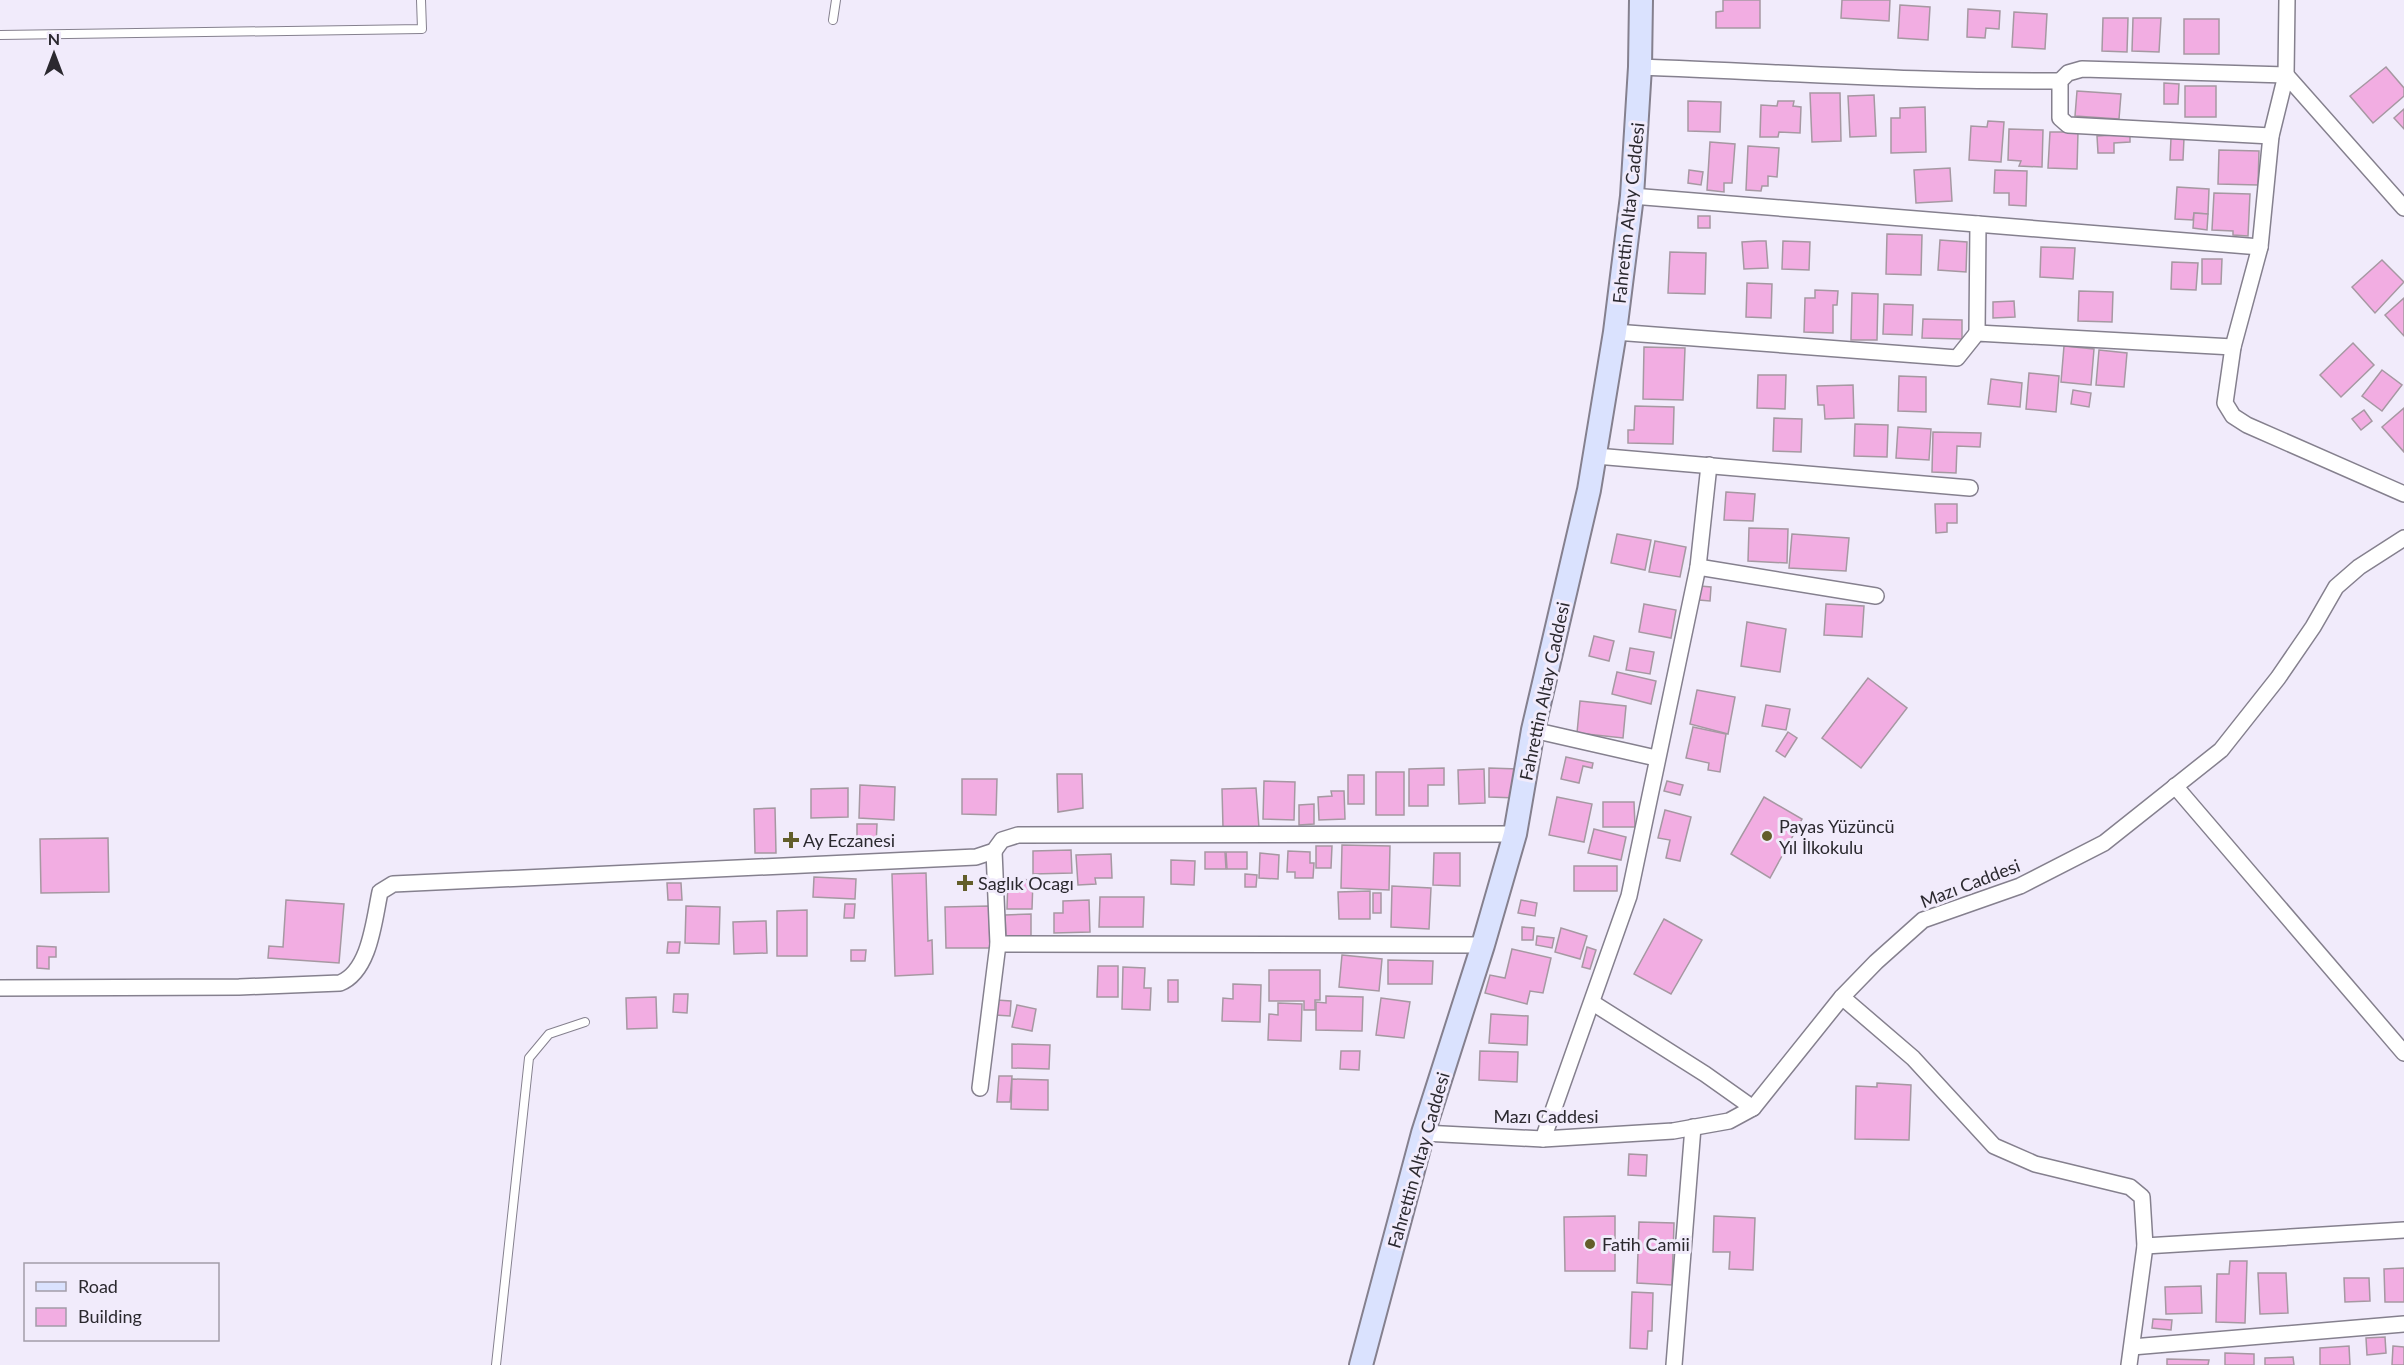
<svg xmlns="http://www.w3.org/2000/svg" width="2404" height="1365" viewBox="0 0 2404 1365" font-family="Lato,sans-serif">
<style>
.building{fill:#f2ade2;stroke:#a698a2;stroke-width:1.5}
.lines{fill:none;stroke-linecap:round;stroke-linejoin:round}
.lane-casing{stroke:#85808e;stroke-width:10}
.street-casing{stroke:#85808e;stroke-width:18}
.secondary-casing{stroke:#85808e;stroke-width:26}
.lane{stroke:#fff;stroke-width:8}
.street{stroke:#fff;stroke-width:15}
.secondary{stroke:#dae2fe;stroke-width:22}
.poi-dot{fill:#635e2a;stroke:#f1ebfb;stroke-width:2}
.labels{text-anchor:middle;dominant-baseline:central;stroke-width:6;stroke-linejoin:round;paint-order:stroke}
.street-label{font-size:18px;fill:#2b292f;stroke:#f1ebfb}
.poi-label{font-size:18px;fill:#2b292f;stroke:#f1ebfb;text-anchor:start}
</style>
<rect width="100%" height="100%" fill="#f1ebfb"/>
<g class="building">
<polygon points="1723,0 1760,0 1760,28 1716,28 1716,12 1723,11"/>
<polygon points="1842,0 1890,0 1889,21 1841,18"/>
<polygon points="1900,5 1930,7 1928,40 1898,38"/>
<polygon points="1968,9 2000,11 1999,29 1986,28 1985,38 1967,37"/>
<polygon points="2014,12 2047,14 2045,49 2012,47"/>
<polygon points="2103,18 2128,18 2127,52 2102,51"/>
<polygon points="2133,18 2161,18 2159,52 2132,51"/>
<rect x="2184" y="19" width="35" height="35"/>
<polygon points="2386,67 2404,88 2404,96 2373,123 2350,96"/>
<polygon points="2164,83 2179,84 2178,104 2164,104"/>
<rect x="2185" y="86" width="31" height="31"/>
<polygon points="2077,91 2121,94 2119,119 2075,116"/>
<polygon points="1810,93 1840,93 1841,141 1812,142"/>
<polygon points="1874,95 1876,136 1850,137 1848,96"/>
<polygon points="1688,101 1721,102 1720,132 1688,131"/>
<polygon points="1778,101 1794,101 1793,106 1801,107 1800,133 1779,132 1778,137 1760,137 1761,105 1777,106"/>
<polygon points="1925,107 1926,152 1891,153 1891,118 1900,118 1900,108"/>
<polygon points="2404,109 2404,129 2394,118"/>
<polygon points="1988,121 2004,122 2001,162 1969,160 1971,126 1987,127"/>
<polygon points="2009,129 2043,130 2042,167 2019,166 2021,161 2008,160"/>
<polygon points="2050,132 2078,132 2077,169 2048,168"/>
<polygon points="2130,134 2130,142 2114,143 2114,153 2098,153 2097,136"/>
<polygon points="2171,138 2184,138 2183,160 2170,160"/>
<polygon points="1710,142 1735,144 1732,183 1724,183 1724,192 1707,190"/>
<polygon points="1748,146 1779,148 1777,177 1768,176 1768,186 1762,186 1761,191 1746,190"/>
<polygon points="2219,150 2259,151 2258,185 2218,184"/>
<polygon points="1950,168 1952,201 1916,203 1914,170"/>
<polygon points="1689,170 1703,172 1701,185 1688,183"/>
<polygon points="1995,170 2027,171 2026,206 2009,205 2009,193 1994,193"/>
<polygon points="2177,187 2209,189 2208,214 2194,213 2193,220 2175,219"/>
<polygon points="2214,193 2250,194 2248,236 2233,235 2233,231 2212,230"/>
<polygon points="2194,213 2208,214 2207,230 2193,228"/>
<rect x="1698" y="216" width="12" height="12"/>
<polygon points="1887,234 1922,235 1921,275 1886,274"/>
<polygon points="1940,240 1967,242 1966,272 1938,270"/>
<polygon points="1758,241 1766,241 1768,268 1744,269 1742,242"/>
<polygon points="1783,241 1810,242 1809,270 1782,269"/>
<polygon points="2041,247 2075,248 2073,279 2040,277"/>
<polygon points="1670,252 1706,253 1705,294 1668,293"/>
<polygon points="2202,259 2222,259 2221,284 2202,284"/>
<polygon points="2382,260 2404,282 2375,313 2352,287"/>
<polygon points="2172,262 2198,263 2196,290 2171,289"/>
<polygon points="1747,283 1772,284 1771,318 1746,317"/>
<polygon points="1815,290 1838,291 1837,305 1833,305 1833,333 1804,332 1805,298 1815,298"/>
<polygon points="2079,291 2113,292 2112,322 2078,321"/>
<polygon points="1852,293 1878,294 1877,340 1851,340"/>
<polygon points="2404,298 2404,336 2385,315"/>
<polygon points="2014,301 2015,317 1993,318 1993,302"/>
<polygon points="1884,304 1913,305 1912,335 1883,334"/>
<polygon points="1923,319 1962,320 1962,339 1922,338"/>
<polygon points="2353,343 2374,365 2341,397 2320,375"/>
<polygon points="2064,346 2094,349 2091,385 2061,382"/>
<polygon points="1644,347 1685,348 1683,400 1643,399"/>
<polygon points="2099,350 2127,353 2124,387 2096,385"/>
<polygon points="2382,370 2402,385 2382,411 2362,396"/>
<polygon points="2029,373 2059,376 2056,412 2026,409"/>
<polygon points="1758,375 1786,375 1785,409 1757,408"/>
<polygon points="1899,376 1926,377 1926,412 1898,411"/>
<polygon points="1991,379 2022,383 2020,407 1988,404"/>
<polygon points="1853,385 1854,418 1825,419 1824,405 1818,405 1817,386"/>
<polygon points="2073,390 2091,393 2089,407 2071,404"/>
<polygon points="1635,406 1674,407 1673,444 1628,443 1628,430 1634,430"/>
<polygon points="2404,408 2404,452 2382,427"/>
<polygon points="2364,410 2372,421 2361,430 2352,419"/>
<polygon points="1774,418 1802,419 1801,452 1773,451"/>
<polygon points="1855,424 1888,425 1887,457 1854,456"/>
<polygon points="1898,427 1931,429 1929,460 1896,458"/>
<polygon points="1933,432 1981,433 1980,447 1957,446 1956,473 1932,472"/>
<polygon points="1726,492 1755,494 1753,521 1724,520"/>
<polygon points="1935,504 1957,504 1957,523 1947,523 1947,532 1936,533"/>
<polygon points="1749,528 1788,529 1787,563 1748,561"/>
<polygon points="1617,534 1651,540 1645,570 1611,563"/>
<polygon points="1792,534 1849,538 1846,571 1789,568"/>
<polygon points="1655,541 1686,547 1680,577 1649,572"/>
<polygon points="1700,586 1711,587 1710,601 1699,600"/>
<polygon points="1644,604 1676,610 1671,638 1639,632"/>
<polygon points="1826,604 1864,606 1862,637 1824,635"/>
<polygon points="1747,622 1786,629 1780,672 1741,666"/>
<polygon points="1594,636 1614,641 1609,661 1589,656"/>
<polygon points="1630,648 1654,652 1650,674 1626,670"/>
<polygon points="1617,672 1656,681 1651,704 1612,694"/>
<polygon points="1868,678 1907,708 1861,768 1822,738"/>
<polygon points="1697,690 1735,697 1728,734 1690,724"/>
<polygon points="1580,701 1626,706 1623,738 1577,733"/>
<polygon points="1766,705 1790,709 1786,730 1762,726"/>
<polygon points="1693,727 1726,734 1720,772 1708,770 1709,763 1686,758"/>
<polygon points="1788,732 1797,738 1785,757 1776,751"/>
<polygon points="1566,757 1593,763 1592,768 1583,766 1579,783 1561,779"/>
<polygon points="1444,768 1444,785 1428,785 1428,806 1409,806 1409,769"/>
<polygon points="1489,768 1518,769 1517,798 1489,797"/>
<polygon points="1484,769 1485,803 1459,804 1458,770"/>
<rect x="1376" y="772" width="28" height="43"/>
<polygon points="1057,774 1082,774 1083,808 1058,812"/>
<rect x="1348" y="775" width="16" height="29"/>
<polygon points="962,779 997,779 996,815 962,814"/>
<polygon points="1264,781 1295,782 1294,820 1263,819"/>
<polygon points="1667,781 1683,785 1680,795 1664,791"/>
<polygon points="860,785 895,787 894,820 859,818"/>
<polygon points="848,788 848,817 811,818 811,789"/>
<polygon points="1256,788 1259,828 1223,828 1222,789"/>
<polygon points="1331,791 1344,791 1345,819 1319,820 1318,797 1332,796"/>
<polygon points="1557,797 1592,804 1584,842 1549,835"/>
<polygon points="1764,797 1802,819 1770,878 1731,854"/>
<polygon points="1603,802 1634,802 1635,827 1603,827"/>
<polygon points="1314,804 1314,824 1299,825 1299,805"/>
<polygon points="775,808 776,853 755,853 754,809"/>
<polygon points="1665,810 1691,817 1680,861 1666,858 1670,840 1658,838"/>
<polygon points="857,824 877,824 876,846 857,845"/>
<polygon points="1594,829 1626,837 1621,860 1588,853"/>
<polygon points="108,838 109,892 41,893 40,839"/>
<polygon points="1342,845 1390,846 1389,890 1341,888"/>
<polygon points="1316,846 1332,846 1331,868 1316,868"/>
<polygon points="1071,850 1072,873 1033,874 1033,851"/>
<polygon points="1288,851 1310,852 1310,863 1314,863 1313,878 1295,878 1295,872 1287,872"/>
<polygon points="1205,852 1225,852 1226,869 1205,869"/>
<polygon points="1226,852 1247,852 1247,869 1227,869"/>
<polygon points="1260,853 1279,855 1278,879 1259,878"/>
<polygon points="1434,853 1460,853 1460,886 1433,885"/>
<polygon points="1111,854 1112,878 1095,878 1096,884 1078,885 1076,855"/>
<polygon points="1171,860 1195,861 1194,885 1171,884"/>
<rect x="1574" y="866" width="43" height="25"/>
<polygon points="926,873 928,941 932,940 933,974 895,976 892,874"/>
<polygon points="1245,874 1257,875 1256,887 1245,887"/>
<polygon points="814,877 856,879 855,899 813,897"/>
<polygon points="1008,879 1033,880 1032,909 1007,909"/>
<polygon points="667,883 681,883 682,900 668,900"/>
<polygon points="1392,886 1431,888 1429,929 1391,927"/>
<polygon points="1370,891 1370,919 1339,919 1338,892"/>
<rect x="1373" y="893" width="8" height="20"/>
<polygon points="1100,897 1144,897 1143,927 1099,927"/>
<polygon points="286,900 344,904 339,963 268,958 269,946 283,947"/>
<polygon points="1089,900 1090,932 1054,933 1054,913 1063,913 1063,901"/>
<polygon points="1521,900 1537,903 1535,916 1518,913"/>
<polygon points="845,904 855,904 854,918 844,918"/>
<polygon points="686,906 720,907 719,944 685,943"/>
<polygon points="989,906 990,948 946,948 945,907"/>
<polygon points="807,910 807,956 777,956 777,911"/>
<polygon points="1031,914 1031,938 1006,939 1005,915"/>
<polygon points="1664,919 1702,940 1671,994 1634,974"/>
<polygon points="766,921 767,953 734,954 733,922"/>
<polygon points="1522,927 1534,928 1533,940 1522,940"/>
<polygon points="1561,928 1587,936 1580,959 1555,952"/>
<polygon points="1537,936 1554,938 1552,948 1536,945"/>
<polygon points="668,942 680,942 679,953 667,953"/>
<polygon points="37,946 56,947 56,957 49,957 49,969 37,968"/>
<polygon points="1587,947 1596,950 1590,969 1582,967"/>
<polygon points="1512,949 1551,958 1543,993 1530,991 1527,1004 1485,993 1490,975 1505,978"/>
<polygon points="851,950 866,950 865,961 851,961"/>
<polygon points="1342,955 1382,959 1379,991 1339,987"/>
<polygon points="1388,960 1433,961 1432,984 1388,984"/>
<polygon points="1098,966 1118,966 1118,997 1097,997"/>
<polygon points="1123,967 1145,968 1144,988 1151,988 1150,1010 1122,1009"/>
<polygon points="1269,970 1320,970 1320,1000 1315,1000 1315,1010 1304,1010 1304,1001 1269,1001"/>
<rect x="1168" y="980" width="10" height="22"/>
<polygon points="1233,984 1261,985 1260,1022 1222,1021 1223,998 1233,999"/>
<polygon points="674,994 688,994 687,1013 673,1012"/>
<polygon points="1326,996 1363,997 1362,1031 1316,1030 1316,1002 1326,1003"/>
<polygon points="656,997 657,1028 627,1029 626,998"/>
<polygon points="1381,998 1410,1002 1404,1038 1376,1035"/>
<polygon points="996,1000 1011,1001 1010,1016 995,1015"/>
<polygon points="1278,1003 1302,1004 1301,1041 1268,1040 1269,1014 1278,1015"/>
<polygon points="1017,1005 1036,1009 1032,1031 1012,1027"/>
<polygon points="1491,1014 1528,1016 1527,1045 1489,1043"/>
<polygon points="1012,1044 1050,1045 1049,1069 1012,1068"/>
<polygon points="1341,1051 1360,1051 1359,1070 1340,1069"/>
<polygon points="1480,1051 1518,1052 1517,1082 1479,1080"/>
<polygon points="999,1076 1012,1076 1010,1102 997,1102"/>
<polygon points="1012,1079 1048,1080 1048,1110 1011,1109"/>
<polygon points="1877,1083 1911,1085 1909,1140 1855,1139 1856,1086 1877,1087"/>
<polygon points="1629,1154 1647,1155 1646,1176 1628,1175"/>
<polygon points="1615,1216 1615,1271 1565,1271 1564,1217"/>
<polygon points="1714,1216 1755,1218 1753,1270 1729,1269 1730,1252 1713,1252"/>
<polygon points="1639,1222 1674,1223 1672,1285 1637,1283"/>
<polygon points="2230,1261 2247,1261 2245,1323 2216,1322 2217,1274 2229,1274"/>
<polygon points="2404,1268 2404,1302 2385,1302 2384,1269"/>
<polygon points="2258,1273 2286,1273 2288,1313 2260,1314"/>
<polygon points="2344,1278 2369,1278 2370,1301 2345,1302"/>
<polygon points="2201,1286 2202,1313 2166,1314 2165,1287"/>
<polygon points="1632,1292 1653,1293 1652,1331 1648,1331 1647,1349 1630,1348"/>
<polygon points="2153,1319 2172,1320 2171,1330 2152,1328"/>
<polygon points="2385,1337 2386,1353 2367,1355 2366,1338"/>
<polygon points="2349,1346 2350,1365 2320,1365 2320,1348"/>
<polygon points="2393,1346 2404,1347 2404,1365 2392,1365"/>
<polygon points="2225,1353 2254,1354 2254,1365 2225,1365"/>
<polygon points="2293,1357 2294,1365 2265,1365 2265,1358"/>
<polygon points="2167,1359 2209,1360 2208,1365 2167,1365"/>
</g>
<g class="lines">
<defs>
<g id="lane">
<polyline points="833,20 836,0"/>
<polyline points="0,35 422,29 421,0"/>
<polyline points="496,1365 529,1058 549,1034 585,1022"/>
</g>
<g id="street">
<polyline points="2287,0 2286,75 2271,136 2260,247 2233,347 2225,403 2233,416 2247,425 2404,494"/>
<path d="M1640,67c140,5 280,15 420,14"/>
<polyline points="2271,136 2068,125 2060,118 2060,81 2068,73 2082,69 2286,75 2404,208"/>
<polyline points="1632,196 2260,247"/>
<polyline points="1615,332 1957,358 1977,333 2233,347"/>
<polyline points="1977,333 1978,224"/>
<polyline points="1596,456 1970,488"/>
<polyline points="1698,567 1876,596"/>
<polyline points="1533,730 1656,758"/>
<polyline points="2175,786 2404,1053"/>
<polyline points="998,944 1483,945"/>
<path d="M0,988l239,-1 101,-4c30,-12 34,-63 40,-91l13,-8 583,-27 18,-6 8,-11 16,-5 497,-1"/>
<polyline points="1842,997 1913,1058 1994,1146 2035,1164 2130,1187 2142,1197 2145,1246 2129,1365"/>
<polyline points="1593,1003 1705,1074 1753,1108"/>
<polyline points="980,1088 998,944 994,851"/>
<polyline points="1423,1133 1543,1139 1673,1131 1729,1121 1753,1108 1842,997 1876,962 1923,920 2020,886 2104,843 2221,750 2278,678 2313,627 2336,587 2359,567 2404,538"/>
<polyline points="1543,1139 1629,896 1698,567 1709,465"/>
<polyline points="2145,1246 2404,1230"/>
<polyline points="2132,1347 2404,1324"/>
<polyline points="1674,1365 1693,1127"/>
</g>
<polyline id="secondary" points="1361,1365 1423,1133 1483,945 1515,834 1533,730 1589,490 1615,332 1632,196 1640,67 1641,0"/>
</defs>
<use href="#lane" class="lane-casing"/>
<use href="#street" class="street-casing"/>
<use href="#secondary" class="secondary-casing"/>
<use href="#lane" class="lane"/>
<use href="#street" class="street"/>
<use href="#secondary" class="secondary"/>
</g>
<g class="poi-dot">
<circle cx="1767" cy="836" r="6"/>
<path d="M788 831h6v6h6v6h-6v6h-6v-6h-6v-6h6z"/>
<path d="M962 874h6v6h6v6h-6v6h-6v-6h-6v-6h6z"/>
<circle cx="1590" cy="1244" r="6"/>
</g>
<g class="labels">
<g class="street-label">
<text transform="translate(1628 213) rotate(-84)">Fahrettin Altay Caddesi</text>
<text transform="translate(1544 691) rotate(-78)">Fahrettin Altay Caddesi</text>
<text transform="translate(1970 883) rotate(-21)">Mazı Caddesi</text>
<text x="1546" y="1116">Mazı Caddesi</text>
<text transform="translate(1418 1160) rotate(-74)">Fahrettin Altay Caddesi</text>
</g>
<g class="poi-label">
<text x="1779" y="826">Payas Yüzüncü<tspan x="1779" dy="21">Yıl İlkokulu</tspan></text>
<text x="803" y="840">Ay Eczanesi</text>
<text x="978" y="883">Saglık Ocagı</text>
<text x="1602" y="1244">Fatih Camii</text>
</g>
</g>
<rect x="24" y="1263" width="195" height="78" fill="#f1ebfb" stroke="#a29da9" stroke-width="1.5"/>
<rect x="36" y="1282" width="30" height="9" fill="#dae2fe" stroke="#a29da9" stroke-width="1.5"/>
<text x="78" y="1293" font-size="18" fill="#2b292f">Road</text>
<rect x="36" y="1308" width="30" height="18" fill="#f2ade2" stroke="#a29da9" stroke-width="1.5"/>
<text x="78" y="1323" font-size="18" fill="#2b292f">Building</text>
<g transform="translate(54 54)" stroke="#f1ebfb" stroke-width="4.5" paint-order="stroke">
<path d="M0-4.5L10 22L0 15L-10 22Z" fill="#2b292f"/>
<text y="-9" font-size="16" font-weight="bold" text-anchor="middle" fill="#2b292f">N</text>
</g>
</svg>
